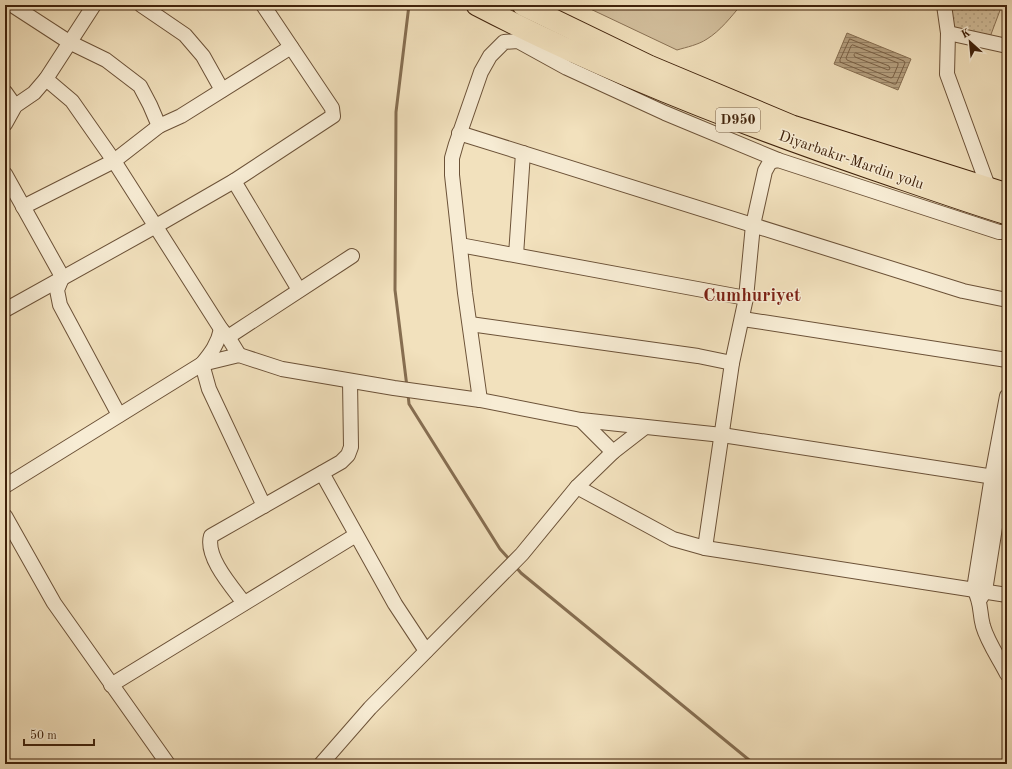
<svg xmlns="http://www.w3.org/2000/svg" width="1012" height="769" viewBox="0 0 1012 769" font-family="'Old Standard TT',serif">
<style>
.park{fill:url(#park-dots);stroke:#8a7255}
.garden{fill:#d4c19f;stroke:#8a7255}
.water{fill:url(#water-rules);stroke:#866e51}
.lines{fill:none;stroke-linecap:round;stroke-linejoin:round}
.shore{stroke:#7a6146;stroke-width:1}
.stream{stroke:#866e51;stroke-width:3}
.minor-casing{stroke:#6c5238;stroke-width:16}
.highway-casing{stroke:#40220b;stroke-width:23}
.minor{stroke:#f7ecd4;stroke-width:14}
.highway{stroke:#f2e1bd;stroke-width:21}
.labels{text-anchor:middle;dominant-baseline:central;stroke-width:3;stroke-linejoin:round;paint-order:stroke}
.shield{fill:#f7ecd4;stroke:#775f47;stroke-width:1}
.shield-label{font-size:14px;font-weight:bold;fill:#40220b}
.street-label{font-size:15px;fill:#40220b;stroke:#f7ecd4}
.district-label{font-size:19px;font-weight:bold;fill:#7a1f14;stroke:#f7ecd4}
</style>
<defs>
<pattern id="park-dots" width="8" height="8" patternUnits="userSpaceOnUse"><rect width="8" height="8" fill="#d4c19f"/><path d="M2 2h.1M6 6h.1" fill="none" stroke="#b7a688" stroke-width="1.8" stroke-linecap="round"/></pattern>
<pattern id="water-rules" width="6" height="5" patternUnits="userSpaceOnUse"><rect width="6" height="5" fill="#b5a080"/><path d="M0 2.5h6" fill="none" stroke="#958267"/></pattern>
</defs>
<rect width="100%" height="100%" fill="#f2e1bd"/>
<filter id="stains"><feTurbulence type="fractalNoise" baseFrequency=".005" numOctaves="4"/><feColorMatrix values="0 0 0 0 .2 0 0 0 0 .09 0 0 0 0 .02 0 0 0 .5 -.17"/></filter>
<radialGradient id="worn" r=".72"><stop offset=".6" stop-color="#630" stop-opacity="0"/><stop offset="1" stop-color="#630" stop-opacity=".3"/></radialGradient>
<polygon class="park" points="949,5 1002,5 990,37 952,28"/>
<path class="garden" d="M582,5h159c-10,12 -21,26 -34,34 -9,6 -20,8 -30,11z"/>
<polygon class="water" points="847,33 911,59 898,90 834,64"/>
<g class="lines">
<g class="shore">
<polygon points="850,39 904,61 905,63 896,84 894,84 840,62 840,60"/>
<polygon points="853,45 898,63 898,65 893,77 891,78 847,60 846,58 851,46"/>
<polygon points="856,53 889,66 890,69 888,70 855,57 854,55"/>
</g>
<g class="stream">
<polyline points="407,387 395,290 396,112 409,5"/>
<polyline points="408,394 409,404 500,549 510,560"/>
<polyline points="515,566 521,573 754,764"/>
</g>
<defs>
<g id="minor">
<polyline points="12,5 69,42 106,60 140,86 150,105 159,126"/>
<polyline points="94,5 46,79 72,101 114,161 221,329 228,337 239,355"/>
<polyline points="141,5 185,35 203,56 222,90"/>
<polyline points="944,5 948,33 947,74 989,189"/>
<polyline points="948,33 1007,46"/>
<polyline points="5,92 15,106"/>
<polyline points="5,124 15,106 34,93 46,79"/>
<polyline points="459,133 963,291 1007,300"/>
<polyline points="5,174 59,271 62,278 57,290 60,305 119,415"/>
<polyline points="234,181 299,290"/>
<polyline points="23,207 114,161 159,126 181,116 291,47"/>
<polyline points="460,245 746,298"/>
<polyline points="516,255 523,153"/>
<polyline points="5,310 156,226 234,181 333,116 332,108 263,5"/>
<polyline points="743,319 1007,360"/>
<polyline points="470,324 698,356 732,363"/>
<path d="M221,329c-3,15 -10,24 -19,35l7,25 55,117"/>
<polyline points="228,337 352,256"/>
<path d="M1007,396l-15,80 -18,113c8,15 5,22 9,37 5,17 16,32 24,48"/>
<polyline points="480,400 465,293 452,175 452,158 456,144 481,72 490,56 504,42 518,41 567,68 665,113 778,160"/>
<polyline points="581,420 613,452"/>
<polyline points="322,473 395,604 426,651"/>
<polyline points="5,486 202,364 239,355 282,369 394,388 480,400 581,420 722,435 1007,479"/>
<polyline points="577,487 673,539 705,548 1007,595"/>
<polyline points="5,516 54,603 168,764"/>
<polyline points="705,548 732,363 746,298 753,225 765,171 770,162 778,160 999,232 1007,232"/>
<polyline points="980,599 985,591 1007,451"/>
<path d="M244,603c-12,-16 -39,-46 -33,-67l130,-74 7,-7 3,-8 -1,-66"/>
<polyline points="111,685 356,535"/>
<polyline points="321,764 370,708 522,554 577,487 613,452 644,428"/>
</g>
<g id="highway">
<path d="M477,5c127,66 261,118 396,164 44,15 89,31 134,45"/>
<polyline points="523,5 649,66 792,126 1007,194"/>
</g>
</defs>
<use href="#minor" class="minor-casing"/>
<use href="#highway" class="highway-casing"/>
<use href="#minor" class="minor"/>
<use href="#highway" class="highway"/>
</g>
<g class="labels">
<rect class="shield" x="716" y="108" width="44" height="24" rx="3"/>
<g class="shield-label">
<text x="738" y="120">D950</text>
</g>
<g class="street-label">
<text transform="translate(851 161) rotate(19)">Diyarbakır-Mardin yolu</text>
</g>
<g class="district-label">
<text x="752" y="296">Cumhuriyet</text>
</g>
</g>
<rect width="1012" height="769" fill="none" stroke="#f2e1bd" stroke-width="20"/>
<rect x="6" y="6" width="1000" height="757" fill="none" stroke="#40220b" stroke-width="2"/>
<rect x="10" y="10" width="992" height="749" fill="none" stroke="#40220b"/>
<g transform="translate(970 42) rotate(333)" stroke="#f7ecd4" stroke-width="3" paint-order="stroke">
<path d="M0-3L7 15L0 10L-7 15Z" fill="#40220b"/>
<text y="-6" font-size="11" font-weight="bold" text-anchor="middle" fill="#40220b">K</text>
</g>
<path d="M24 739v6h70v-6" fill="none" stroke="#40220b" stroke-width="2"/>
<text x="30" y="739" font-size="12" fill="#40220b" stroke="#f7ecd4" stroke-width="3" paint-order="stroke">50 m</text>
<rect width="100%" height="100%" filter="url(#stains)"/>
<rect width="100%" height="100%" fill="url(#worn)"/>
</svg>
